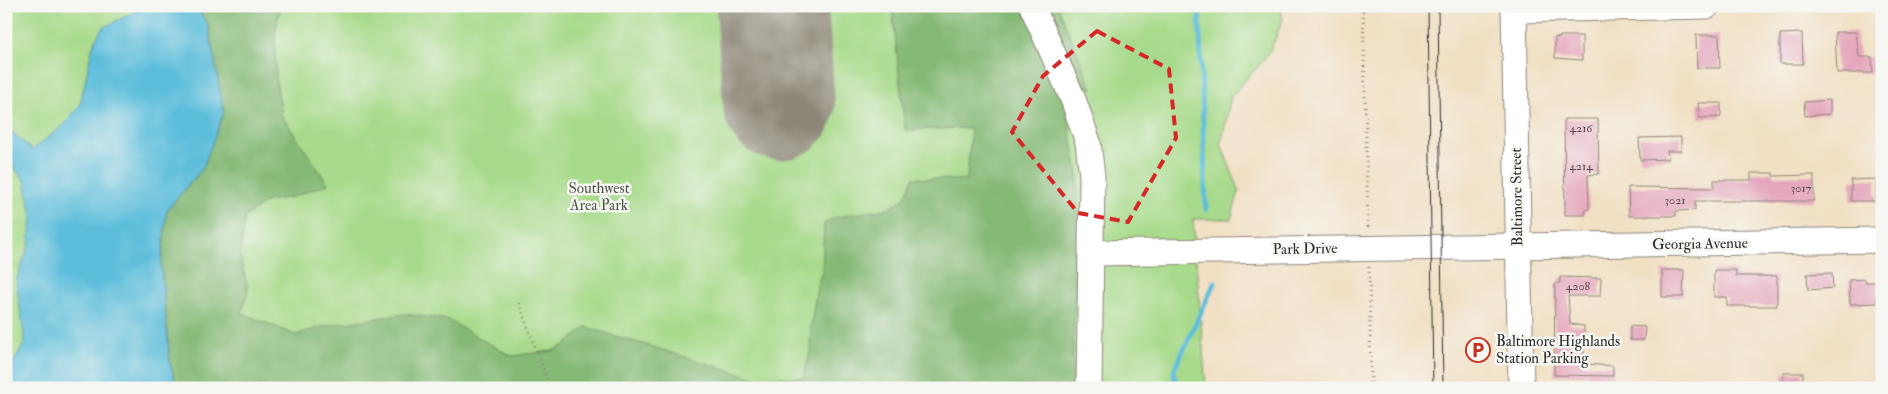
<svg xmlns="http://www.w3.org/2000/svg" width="1888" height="394" viewBox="0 0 1888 394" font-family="'IM FELL Double Pica',serif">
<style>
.green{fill:#a7da8a;stroke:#69825a}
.forest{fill:#85ba76;stroke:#587250}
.water{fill:#5dbedb;stroke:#447483}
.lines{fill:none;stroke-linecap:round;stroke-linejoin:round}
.stream{stroke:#5dbedb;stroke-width:5}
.runway{stroke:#8e8678;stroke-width:112}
.building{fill:#e5a7bd}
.minor-casing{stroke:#8e8678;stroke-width:27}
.path{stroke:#8e8678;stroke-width:3;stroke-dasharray:1 4;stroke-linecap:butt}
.minor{stroke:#fff;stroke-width:25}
.tram{stroke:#2b2b2b;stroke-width:1}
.marked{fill:none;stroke:#d62828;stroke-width:4;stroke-dasharray:10 6;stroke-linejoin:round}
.labels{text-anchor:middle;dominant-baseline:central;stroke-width:5;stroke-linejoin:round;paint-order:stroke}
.number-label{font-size:12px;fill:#5a4a50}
.park-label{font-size:15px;fill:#4a5743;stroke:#f6f6f2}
.street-label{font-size:15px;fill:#2b2b2b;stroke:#f6f6f2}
.poi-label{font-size:15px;fill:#2b2b2b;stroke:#f6f6f2;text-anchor:start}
</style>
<rect width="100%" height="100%" fill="#f6f6f2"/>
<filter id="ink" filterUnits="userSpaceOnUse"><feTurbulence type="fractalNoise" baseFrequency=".02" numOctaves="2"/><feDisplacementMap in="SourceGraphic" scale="10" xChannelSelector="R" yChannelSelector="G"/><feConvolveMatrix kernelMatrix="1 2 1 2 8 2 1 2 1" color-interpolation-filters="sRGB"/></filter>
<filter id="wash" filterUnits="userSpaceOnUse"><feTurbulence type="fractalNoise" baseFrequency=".0096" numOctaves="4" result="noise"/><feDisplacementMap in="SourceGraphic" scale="20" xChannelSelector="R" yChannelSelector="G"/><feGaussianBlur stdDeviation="1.12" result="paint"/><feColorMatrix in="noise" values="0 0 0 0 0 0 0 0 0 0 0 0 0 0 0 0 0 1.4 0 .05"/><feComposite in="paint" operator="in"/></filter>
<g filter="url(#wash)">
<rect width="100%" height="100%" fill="#f1e0c4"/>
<polygon class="green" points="6,6 1280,6 1283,19 1269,54 1231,96 1221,144 1239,191 1231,219 1193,219 1206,388 6,388"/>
<g class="forest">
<path d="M195,6h85l-5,31 1,43 6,36 46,68 -36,13 -25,4 -22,16 -5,39 8,32 -6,25 53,22 30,-9 80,-12 43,6 63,36 41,-5 13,-6 21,-18 172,52 23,-2 22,1 7,-25 1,-28 7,-44 4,-8 2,-49c22,-17 57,-5 79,-25 4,-4 7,-15 10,-21l54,2 4,-52 -66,2 -13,-124h131l40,86 15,82 -6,214h-895l-7,-25 -9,-97 6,-56 36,-42 11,-107 -6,-37z"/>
<polygon points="1047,6 1058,6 1092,89 1084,85"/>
</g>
<polygon class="water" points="147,6 195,6 208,24 224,112 203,168 167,210 161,266 170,363 177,388 6,388 6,374 25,342 16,281 29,245 32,217 25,181 6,157 6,126 32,150 64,125 80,105 93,45 102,28"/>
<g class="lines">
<g class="stream">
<polyline points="1199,6 1206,210"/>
<polyline points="1175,388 1174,370 1215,282"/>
</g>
<polyline class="runway" points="772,6 779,104"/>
</g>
<g id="blocks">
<g class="building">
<polygon points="1835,32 1856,32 1859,57 1872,57 1873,73 1837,73"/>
<polygon points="1802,33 1803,64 1780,64 1780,34"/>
<polygon points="1696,35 1719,35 1720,68 1697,68"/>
<polygon points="1560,36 1582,36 1582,60 1555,58 1555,37 1560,38"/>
<polygon points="1830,100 1830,114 1805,116 1804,102"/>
<polygon points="1698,103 1721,103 1721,117 1699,118"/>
<polygon points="1564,119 1598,119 1599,174 1588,175 1589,209 1585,210 1585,215 1565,215"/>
<polygon points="1681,137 1681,151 1667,151 1668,159 1640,160 1639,138"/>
<polygon points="1751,173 1773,173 1773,176 1814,175 1814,201 1695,201 1695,210 1676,211 1676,216 1629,216 1628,187 1714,188 1714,180 1751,180"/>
<polygon points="1876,179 1876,201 1851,201 1851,180"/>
<polygon points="1662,270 1684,270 1683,297 1662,297"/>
<polygon points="1714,270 1736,270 1736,276 1777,276 1777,306 1727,306 1727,297 1714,297"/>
<polygon points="1832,273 1833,288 1808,290 1807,274"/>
<polygon points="1560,277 1601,278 1600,296 1568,296 1570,324 1584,326 1584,364 1613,366 1613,376 1554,375 1555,283 1560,283"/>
<polygon points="1865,279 1865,282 1877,282 1877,303 1850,304 1849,280"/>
<polygon points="1630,326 1645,327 1644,340 1630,340"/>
<rect x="1783" y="373" width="20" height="15"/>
</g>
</g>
</g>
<g filter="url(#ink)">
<use href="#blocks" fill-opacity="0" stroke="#8e8678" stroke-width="1"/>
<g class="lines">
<defs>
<g id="minor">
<polyline points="1032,6 1073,99 1088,142 1092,176 1089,388"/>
<polyline points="1514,6 1521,388"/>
<polyline points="1514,10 1707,6"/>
<polyline points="1092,253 1882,240"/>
</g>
</defs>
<use href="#minor" class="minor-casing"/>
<g class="path">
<polyline points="1363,6 1368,228"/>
<polyline points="1369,267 1371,388"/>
<polyline points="519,303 550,388"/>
</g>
<use href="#minor" class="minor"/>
<g class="tram">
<polyline points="1428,6 1433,388"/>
<polyline points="1438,6 1443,388"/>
</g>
</g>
</g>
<path class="marked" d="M1097,31l72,38 7,69 -48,84 -50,-9 -66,-81 31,-56z"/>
<defs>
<symbol id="parking-ring" viewBox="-11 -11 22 22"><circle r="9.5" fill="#f6f6f2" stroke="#c8321e" stroke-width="1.5"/><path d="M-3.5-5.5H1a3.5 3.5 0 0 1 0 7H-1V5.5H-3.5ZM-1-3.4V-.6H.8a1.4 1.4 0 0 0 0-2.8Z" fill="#c8321e"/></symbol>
</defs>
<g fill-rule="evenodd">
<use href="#parking-ring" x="1464" y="336" width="28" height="28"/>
</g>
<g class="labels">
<g class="number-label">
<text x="1581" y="128">4216</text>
<text x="1581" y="166">4214</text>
<text x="1801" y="188">3017</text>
<text x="1675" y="200">3021</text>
<text x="1578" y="286">4208</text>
</g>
<g class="park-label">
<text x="599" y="188">Southwest<tspan x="599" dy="17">Area Park</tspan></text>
</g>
<g class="street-label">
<text transform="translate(1517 197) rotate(-91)">Baltimore Street</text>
<text transform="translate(1700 244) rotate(-1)">Georgia Avenue</text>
<text transform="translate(1305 249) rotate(-1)">Park Drive</text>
</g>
<g class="poi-label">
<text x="1496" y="341">Baltimore Highlands<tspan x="1496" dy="17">Station Parking</tspan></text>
</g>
</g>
<rect width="1888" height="394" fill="none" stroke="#f6f6f2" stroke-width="25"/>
</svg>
